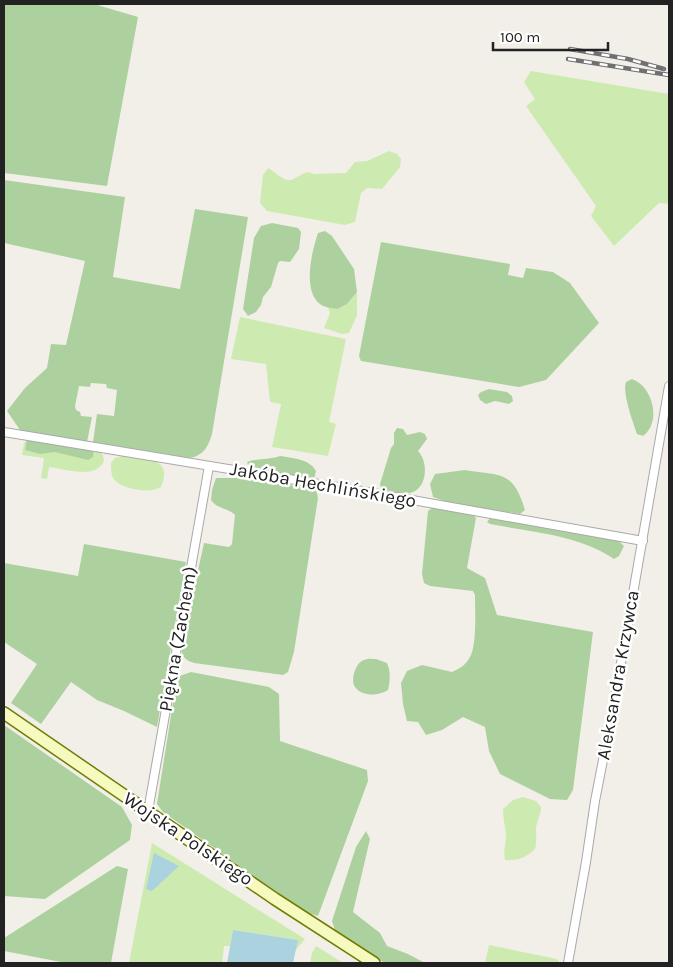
<svg xmlns="http://www.w3.org/2000/svg" width="673" height="967" viewBox="0 0 673 967" font-family="Karla,sans-serif">
<style>
.grass{fill:#cdebb0}
.forest{fill:#add19e}
.water{fill:#aad3df}
.lines{fill:none;stroke-linecap:round;stroke-linejoin:round}
.street-casing{stroke:#a9a9a9;stroke-width:10}
.secondary-casing{stroke:#707d05;stroke-width:14}
.street{stroke:#fff;stroke-width:8}
.secondary{stroke:#f7fabf;stroke-width:11}
.rail-casing{stroke:#707070;stroke-width:4.5}
.rail{stroke:#fff;stroke-width:2.5;stroke-dasharray:8;stroke-linecap:butt}
.labels{text-anchor:middle;dominant-baseline:central;stroke-width:5;stroke-linejoin:round;paint-order:stroke}
.street-label{font-size:19px;fill:#222;stroke:#fff}
</style>
<rect width="100%" height="100%" fill="#f2efe9"/>
<g class="grass">
<polygon points="531,71 669,94 669,204 659,203 614,246 591,216 596,206 526,106 535,99 524,82"/>
<path d="M389,151l8,3 4,5 -1,8 -18,22 -15,-1 -6,5 -6,29 -10,3 -78,-14 -7,-8 3,-28 5,-7c6,3 16,14 23,12 5,-2 11,-6 16,-8l8,2 31,-1 9,-11 12,-1z"/>
<polygon points="357,292 357,315 349,333 342,334 324,328 330,313 328,307 339,309 347,304"/>
<polygon points="240,317 346,339 329,422 336,424 328,456 272,447 281,404 270,402 266,364 231,359"/>
<path d="M28,440l70,11 5,4 1,6c-9,19 -38,8 -55,6l-2,12 -6,-1 3,-20 -22,-3 2,-12z"/>
<path d="M126,455c20,4 48,3 35,32 -10,7 -40,3 -48,-9 -2,-4 -2,-11 -2,-15l4,-5z"/>
<path d="M523,797l13,4 5,6c0,7 -4,14 -5,21 0,7 1,14 -1,21 -9,9 -18,12 -30,11 -2,-9 1,-16 1,-25 -1,-9 -3,-17 -3,-26l10,-9z"/>
<polygon points="152,843 305,939 295,951 297,940 233,930 230,946 224,946 222,963 129,963"/>
<polygon points="489,945 557,959 560,963 485,963"/>
<polygon points="316,946 343,963 310,963 312,953"/>
</g>
<g class="forest">
<polygon points="4,4 94,4 138,17 107,186 4,173"/>
<path d="M4,180l121,17 -12,80 67,12 15,-80 53,8 -36,217c-4,13 -8,21 -22,24l-97,-16 4,-28 17,2 3,-26 -10,-2 -1,-4 -15,-1 -1,4 -11,-1 -4,20 1,4 4,2 1,4 11,1 -5,25 -67,-12 -13,-19 18,-23 22,-20 4,-24 15,1 19,-84 -81,-18z"/>
<polygon points="272,223 298,228 301,232 299,249 290,262 280,261 278,263 271,287 263,297 261,305 256,312 248,316 243,309 254,238 261,226"/>
<path d="M325,231l7,5 22,33 3,23 -10,12 -9,5c-5,-1 -14,-1 -18,-5 -18,-14 -8,-53 -2,-71z"/>
<polygon points="381,242 510,264 508,275 523,278 526,268 553,272 570,283 599,323 546,380 519,387 361,361 359,356"/>
<path d="M632,379c21,7 30,44 11,57l-6,-2c-4,-12 -15,-41 -11,-52z"/>
<polygon points="489,389 507,392 512,396 513,401 509,404 495,401 486,404 480,400 478,395 481,392"/>
<path d="M397,428l6,1 4,6 13,-3 5,2 2,5 -9,12c10,10 10,35 -5,41 -9,4 -23,-1 -32,-4l-1,-4 11,-36 3,-4v-11z"/>
<polygon points="27,439 94,449 93,457 88,460 55,452 40,454 25,450"/>
<path d="M280,456c12,2 30,3 36,15l-2,8 -55,-10 -11,-4 -1,-3c11,-4 22,-2 33,-6z"/>
<path d="M465,470c36,6 48,0 60,40l-5,4 -70,-11 -17,-6 -3,-13 5,-10z"/>
<path d="M216,478h27l73,11 2,9 -24,154 -6,20 -5,3 -89,-12c-9,-3 -12,-6 -13,-15l23,-105 25,4 3,-3 3,-29c-7,-7 -18,-6 -24,-15l1,-10z"/>
<path d="M433,507l39,6 4,5 -9,50 18,10 12,37 96,17 -20,158 -6,10 -17,-1 -50,-25 -11,-23 -4,-24 -22,-10 -21,13 -16,5 -8,-13 -11,-1 -4,-17 -2,-21 6,-12 15,-6 30,7c7,-3 14,-7 18,-15 7,-12 5,-47 5,-62l-2,-4 -43,-5 -6,-3 -2,-9 6,-63z"/>
<path d="M490,518l128,22 6,6 -5,10 -5,3c-35,-24 -83,-27 -124,-35l-3,-2z"/>
<polygon points="84,544 186,562 157,727 124,711 97,700 71,682 41,724 11,703 37,664 4,642 4,563 78,576"/>
<path d="M376,659l11,4c4,9 3,18 1,27 -9,6 -26,7 -33,-3 -5,-7 1,-25 9,-27 4,-2 9,-1 12,-1z"/>
<polygon points="191,672 269,687 279,694 280,741 367,770 368,781 318,916 305,912 163,812 157,804 177,677"/>
<polygon points="4,725 122,807 132,825 130,840 45,899 4,896"/>
<polygon points="366,831 370,839 353,912 380,933 387,946 408,954 425,963 385,963 354,946 345,939 335,930 332,921 356,847"/>
<polygon points="117,866 128,869 111,963 66,963 4,951 4,938"/>
</g>
<g class="water">
<polygon points="154,853 179,866 152,891 146,889"/>
<polygon points="233,930 298,940 293,963 227,963"/>
</g>
<g class="lines">
<defs>
<g id="street">
<polyline points="4,432 356,490 643,541"/>
<polyline points="148,811 209,466"/>
<polyline points="568,963 586,862 595,801 613,709 669,386"/>
</g>
<polyline id="secondary" points="4,713 275,899 374,963"/>
</defs>
<use href="#street" class="street-casing"/>
<use href="#secondary" class="secondary-casing"/>
<use href="#street" class="street"/>
<use href="#secondary" class="secondary"/>
<defs>
<g id="rail">
<polyline points="570,49 628,59 664,69"/>
<polyline points="568,59 669,75"/>
</g>
</defs>
<use href="#rail" class="rail-casing"/>
<use href="#rail" class="rail"/>
</g>
<g class="labels">
<g class="street-label">
<text transform="translate(323 485) rotate(10)">Jakóba Hechlińskiego</text>
<text transform="translate(178 639) rotate(-80)">Piękna (Zachem)</text>
<text transform="translate(618 675) rotate(-80)">Aleksandra Krzywca</text>
<text transform="translate(188 839) rotate(34)">Wojska Polskiego</text>
</g>
</g>
<rect width="673" height="967" fill="none" stroke="#222222" stroke-width="10"/>
<path d="M493 42v8h115v-8" fill="none" stroke="#222222" stroke-width="2.5"/>
<text x="500" y="42" font-size="15" fill="#222222" stroke="#ffffff" stroke-width="4" paint-order="stroke">100 m</text>
</svg>
